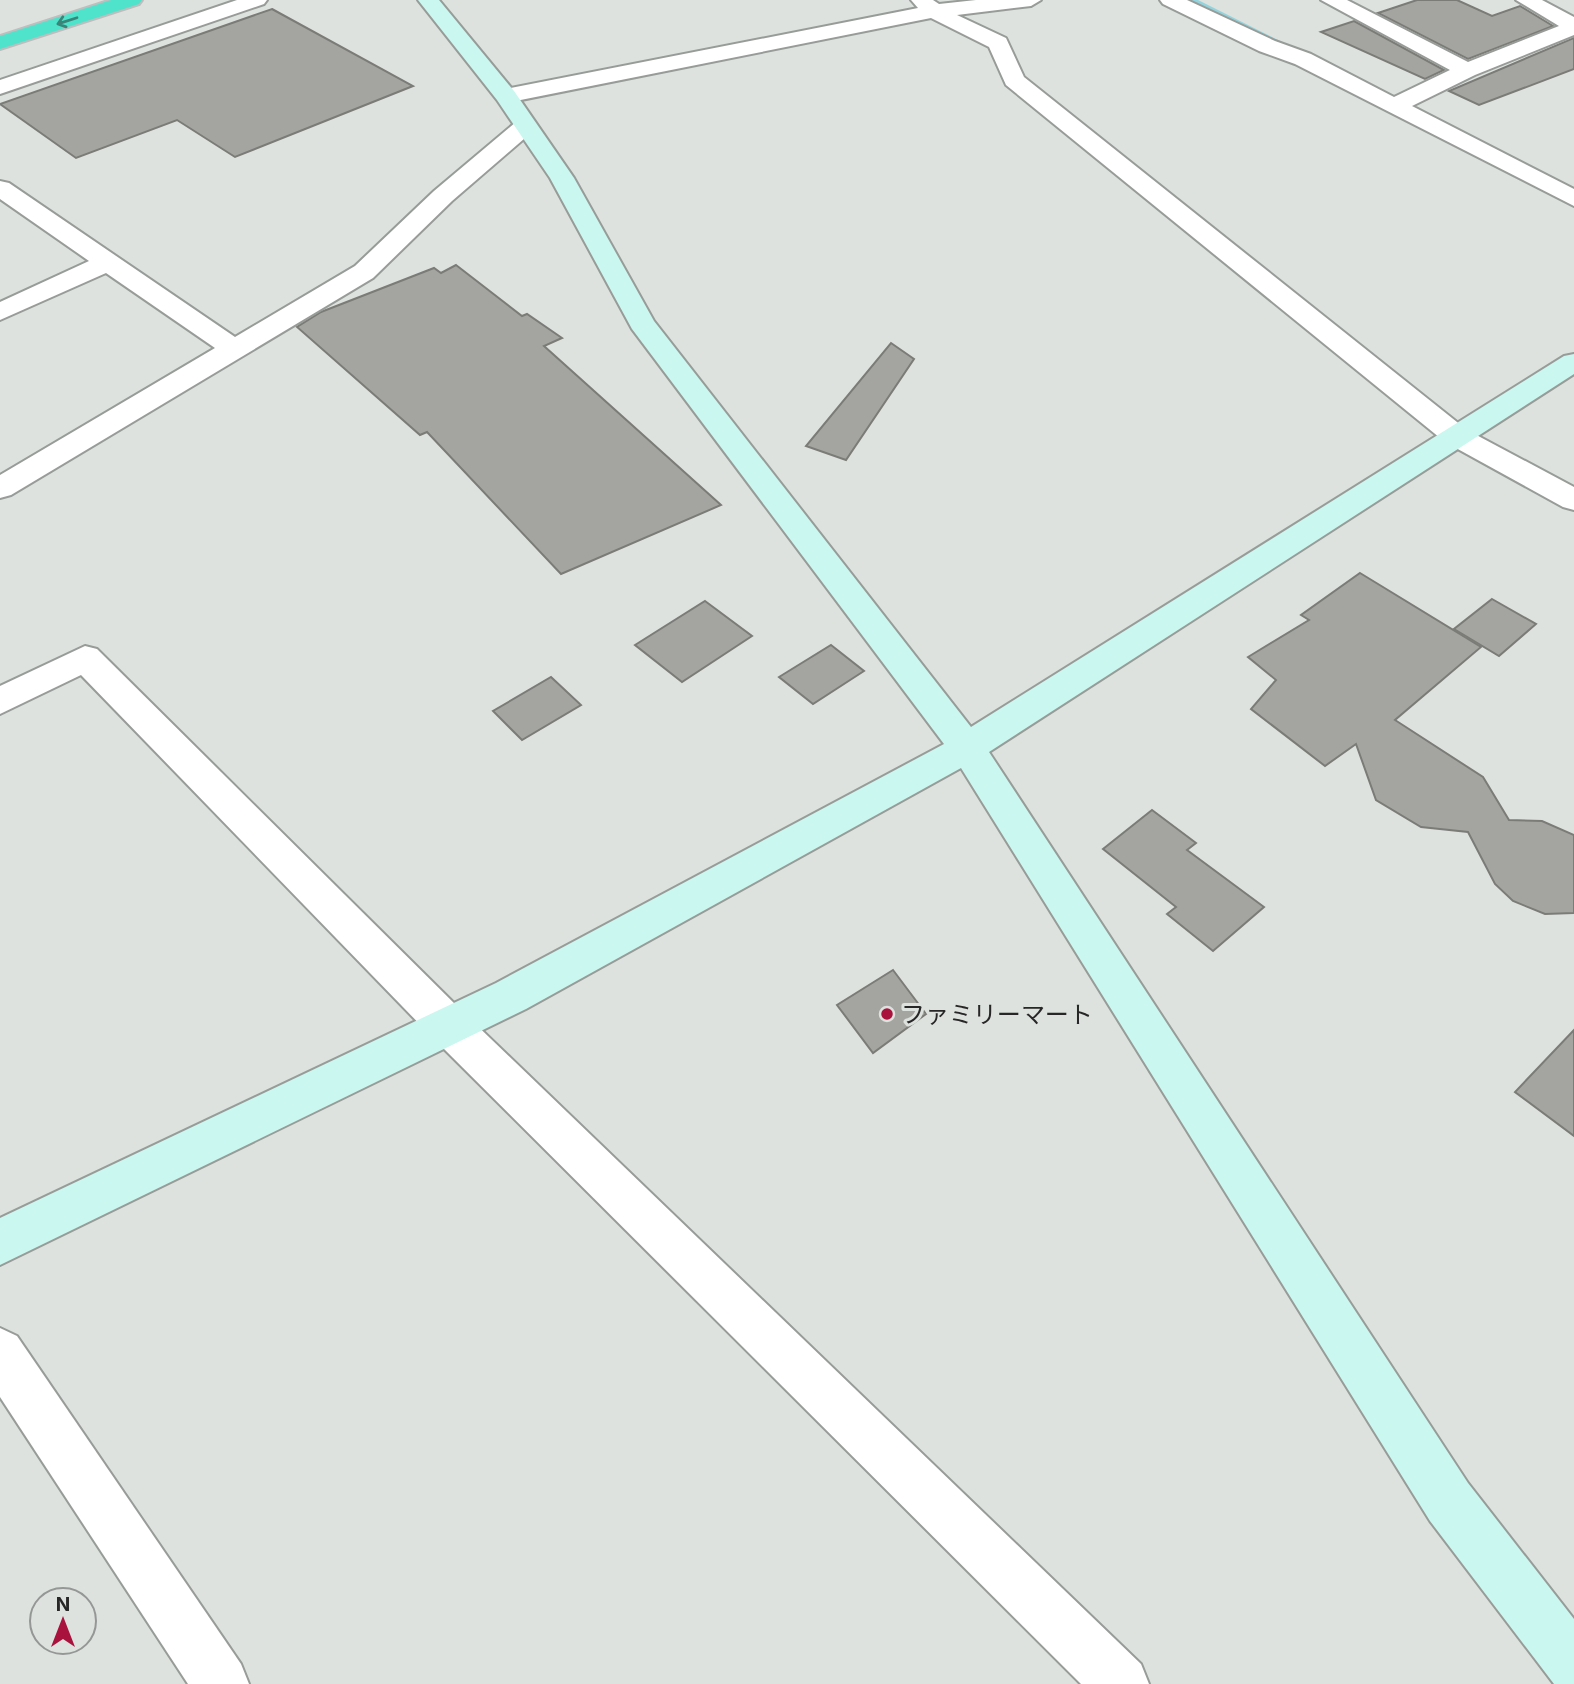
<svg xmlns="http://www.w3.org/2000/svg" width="1574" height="1684" viewBox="0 0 1574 1684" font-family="Inter,'Noto Sans JP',sans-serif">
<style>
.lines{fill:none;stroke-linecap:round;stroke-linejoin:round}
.stream{fill:#93d3dd;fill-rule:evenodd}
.building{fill:#a4a5a1;stroke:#7b7c78;stroke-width:2}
.street-casing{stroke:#989c99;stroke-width:4}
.secondary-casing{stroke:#989c99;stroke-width:4}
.highway-casing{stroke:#bebebe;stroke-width:4}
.street{fill:#fff;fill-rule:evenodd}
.secondary{fill:#caf7f0;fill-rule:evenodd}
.highway{fill:#4fe3cc;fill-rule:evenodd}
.oneway{stroke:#3a8579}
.poi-dot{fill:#a9123c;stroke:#dee2df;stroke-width:2.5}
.labels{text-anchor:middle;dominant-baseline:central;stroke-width:6;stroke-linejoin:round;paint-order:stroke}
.poi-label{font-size:24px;fill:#262726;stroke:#dee2df;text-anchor:start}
</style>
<rect width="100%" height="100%" fill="#dee2df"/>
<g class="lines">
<polygon class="stream" points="1188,0 1198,0 1302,52 1295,54"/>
</g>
<g class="building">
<polygon points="1417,0 1457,0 1492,16 1520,6 1553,26 1468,59 1378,13"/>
<polygon points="272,9 413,86 235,157 177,120 76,158 0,104"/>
<polygon points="1354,21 1444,70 1425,79 1321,32"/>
<polygon points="1574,38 1574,69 1479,105 1449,91"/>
<polygon points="456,265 522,316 527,314 562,338 544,346 721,505 561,574 427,432 420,435 297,327 321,312 434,268 441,273"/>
<polygon points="891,343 914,359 846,460 806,446"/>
<polygon points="1360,573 1481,647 1395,720 1483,777 1509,820 1542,821 1574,835 1574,913 1545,914 1513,901 1495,884 1468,832 1421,827 1376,800 1356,744 1325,766 1251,709 1276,680 1248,657 1309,620 1301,615"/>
<polygon points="1492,599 1536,624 1499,656 1454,629"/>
<polygon points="705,601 752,636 682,682 635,645"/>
<polygon points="831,645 864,671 813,704 779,677"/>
<polygon points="551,677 581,705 522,740 493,711"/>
<polygon points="1152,810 1196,843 1187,850 1264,907 1213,951 1167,914 1176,907 1103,849"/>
<polygon points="893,970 926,1014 873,1053 837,1005"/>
<polygon points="1574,1030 1574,1136 1515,1092"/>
</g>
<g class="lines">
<defs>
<g id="street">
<polygon points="237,0 267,0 264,4 0,94 0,80"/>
<polygon points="911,0 933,0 939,4 976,0 1041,0 1031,6 957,15 1006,38 1024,77 1467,430 1574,487 1574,510 1563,507 1445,442 1006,85 989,47 931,18 506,103 495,96 506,89 918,8"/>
<polygon points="1160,0 1187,0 1275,41 1311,54 1394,97 1450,70 1321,0 1347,0 1468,62 1559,26 1516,0 1542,0 1574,17 1574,35 1475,75 1412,106 1574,189 1574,206 1295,64 1259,51 1163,4"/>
<polygon points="524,120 532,122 536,127 532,132 452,201 373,278 11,495 0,498 0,475 215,348 106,273 0,320 0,302 89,261 0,199 0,181 9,183 235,337 355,266 434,191 516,122"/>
<polygon points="85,646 97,649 464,1013 1141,1664 1149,1684 1081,1684 434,1039 81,675 0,714 0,686"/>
<polygon points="0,1328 17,1336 241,1664 249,1684 188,1684 0,1397"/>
</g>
<polygon id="secondary" points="418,0 439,0 514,91 574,178 654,321 971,727 1564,356 1574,354 1574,374 989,752 1468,1483 1574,1619 1574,1684 1554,1684 1430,1521 961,768 526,1009 0,1265 0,1218 496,983 944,744 632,329 550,178 497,100"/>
<polygon id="highway" points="111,0 142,0 139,4 0,49 0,36"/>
</defs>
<use href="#street" class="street-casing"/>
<use href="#secondary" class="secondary-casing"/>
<use href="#highway" class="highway-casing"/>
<use href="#street" class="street"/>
<use href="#secondary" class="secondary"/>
<use href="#highway" class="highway"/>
</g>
<defs><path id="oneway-shaft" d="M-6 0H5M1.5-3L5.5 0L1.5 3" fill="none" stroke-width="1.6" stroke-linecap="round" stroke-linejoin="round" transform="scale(1.75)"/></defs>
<use class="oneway" href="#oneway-shaft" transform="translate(67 21) rotate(162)"/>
<circle class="poi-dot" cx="887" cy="1014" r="7"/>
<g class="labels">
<g class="poi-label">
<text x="901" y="1014">ファミリーマート</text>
</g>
</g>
<g transform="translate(63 1621)"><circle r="33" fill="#dee2df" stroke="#949795" stroke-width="2"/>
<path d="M0-5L12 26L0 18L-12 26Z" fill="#a9123c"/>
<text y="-10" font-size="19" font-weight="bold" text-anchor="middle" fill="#262726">N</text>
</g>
</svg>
